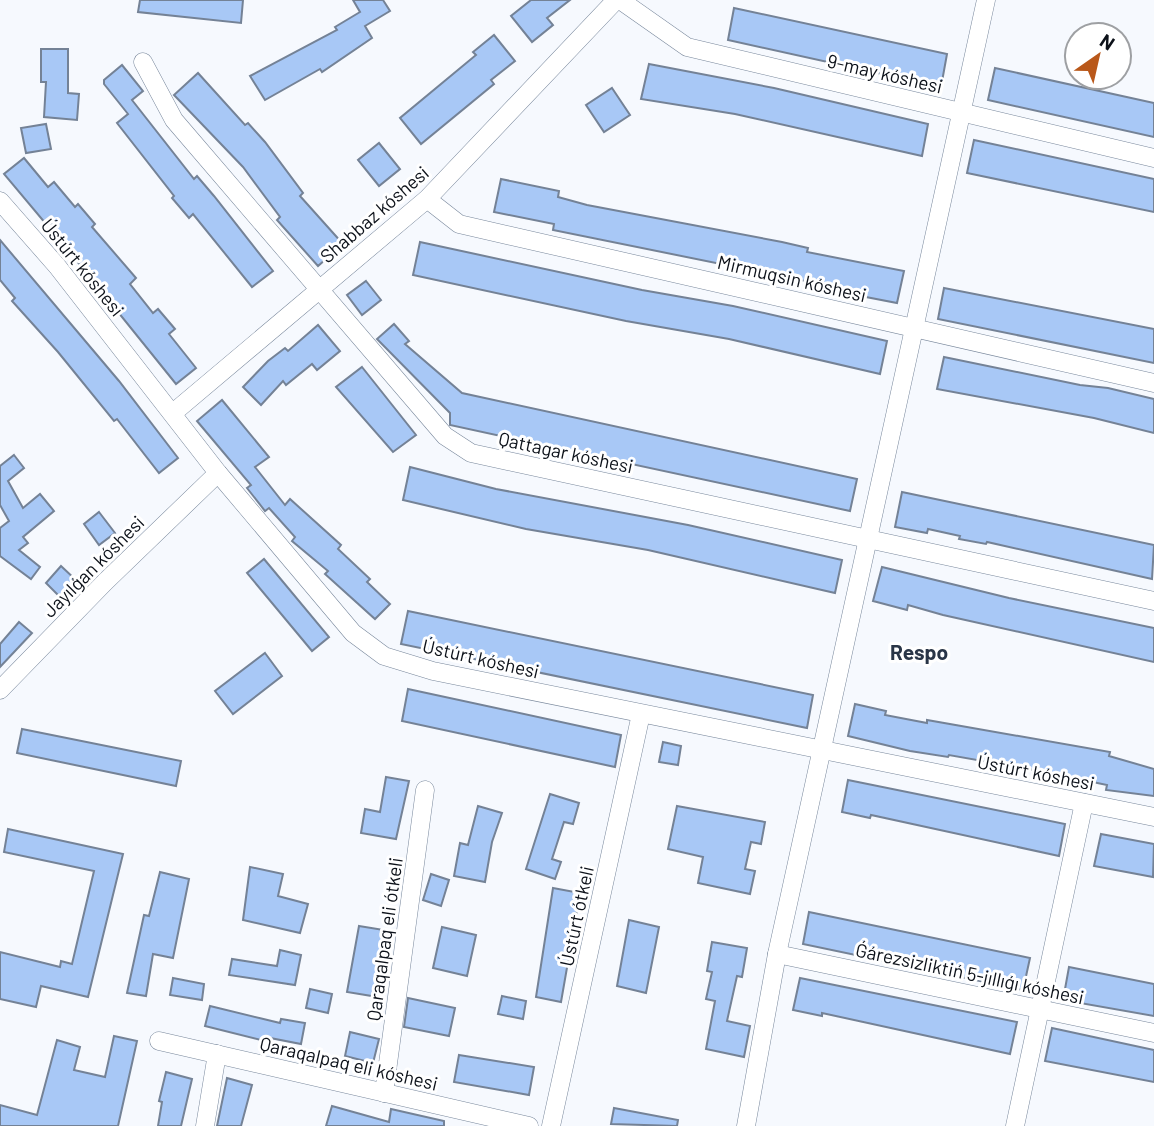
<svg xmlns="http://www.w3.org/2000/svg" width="1154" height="1126" viewBox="0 0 1154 1126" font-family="Barlow,sans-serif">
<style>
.building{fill:#a8c8f6;stroke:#748296;stroke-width:2}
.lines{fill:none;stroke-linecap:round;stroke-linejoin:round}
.minor-casing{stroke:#78879b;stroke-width:19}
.minor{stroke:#fff;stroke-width:18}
.labels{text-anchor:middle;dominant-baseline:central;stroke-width:6;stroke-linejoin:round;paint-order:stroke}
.street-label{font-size:19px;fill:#0c1119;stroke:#fff}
.neighbourhood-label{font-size:21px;font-weight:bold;fill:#293547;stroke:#fff}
</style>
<rect width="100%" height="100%" fill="#f6f9fe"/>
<g class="building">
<polygon points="140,0 243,0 241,23 138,12"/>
<polygon points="353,0 383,0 390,11 365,26 372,38 322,72 320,69 265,100 250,76 337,30 335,27 360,12"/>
<polygon points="531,0 570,0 547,18 553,25 532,42 511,16"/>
<polygon points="734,8 947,54 941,87 728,40"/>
<polygon points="494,35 515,61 491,80 494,84 421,144 400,118 476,55 473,52"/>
<polygon points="41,49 68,49 68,93 79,94 77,120 44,117 46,82 41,82"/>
<polygon points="649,64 774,88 928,124 922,156 735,114 641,99"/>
<polygon points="122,65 143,91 132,100 194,179 197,176 214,196 273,271 252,287 193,214 189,218 172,198 174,196 117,123 128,114 104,84 104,80"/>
<polygon points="995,68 1154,103 1154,137 988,100"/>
<polygon points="198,73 245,125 248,123 265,142 303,193 300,196 343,244 318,266 277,220 280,217 243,167 174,95"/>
<polygon points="612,88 630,115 604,132 586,105"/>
<polygon points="46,124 51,149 26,153 21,128"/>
<polygon points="974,140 1154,179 1154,212 967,173"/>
<polygon points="379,143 400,169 379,186 358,160"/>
<polygon points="24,158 48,187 54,182 75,207 78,204 95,224 92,227 136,278 130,284 153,313 158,309 175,329 169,334 196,368 176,384 72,255 75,253 49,221 46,224 4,174"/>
<polygon points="501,179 559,191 558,197 587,205 782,242 808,248 807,252 904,271 897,303 809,286 810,282 553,230 554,224 494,212"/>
<polygon points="0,240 119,381 178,458 159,473 117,419 114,421 58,352 12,301 15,298 0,280"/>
<polygon points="420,242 642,290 733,306 887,341 880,374 729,339 626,321 413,275"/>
<polygon points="366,281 381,300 362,315 347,295"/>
<polygon points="944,288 1154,329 1154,363 938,319"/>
<polygon points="394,324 409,341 405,344 462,393 857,479 850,511 450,425 450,413 377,339"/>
<polygon points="318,325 340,351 317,370 312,364 286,385 283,381 261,405 243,387 268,361 285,348 288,351"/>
<polygon points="944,357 1080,385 1108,388 1154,399 1154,433 1094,418 937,389"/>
<polygon points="362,367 416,435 393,452 336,387"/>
<polygon points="222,400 269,457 255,467 285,505 290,499 341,545 338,549 370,579 367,582 390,604 375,619 325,574 328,571 292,541 295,537 269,508 265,511 247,488 251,485 197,421"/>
<polygon points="14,455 24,468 8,481 23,508 40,494 54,511 23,537 28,543 19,550 40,567 31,579 0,556 0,528 9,521 0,505 0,466"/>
<polygon points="410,467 496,489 688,525 842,560 835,593 648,550 526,529 403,500"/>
<polygon points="902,492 1154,545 1152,579 987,542 986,544 959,539 960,536 928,529 927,533 895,527"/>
<polygon points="99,512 115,533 99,545 84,524"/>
<polygon points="264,559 329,637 312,651 247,573"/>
<polygon points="61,566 77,581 61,598 46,583"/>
<polygon points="882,567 1009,598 1154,628 1154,662 943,615 908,605 907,610 873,601"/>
<polygon points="408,611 813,695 807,728 401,644"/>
<polygon points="19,622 32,633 0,667 0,644"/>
<polygon points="265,653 282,676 233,714 215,691"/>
<polygon points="408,689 621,735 615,767 402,721"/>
<polygon points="855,704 886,711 885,715 927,723 927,720 1110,752 1109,756 1154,769 1154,796 1106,790 1107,785 1045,772 949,755 948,757 910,751 848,736"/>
<polygon points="22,729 181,761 176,786 17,753"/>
<polygon points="663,742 681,746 678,765 659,762"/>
<polygon points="386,777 409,781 396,839 361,833 365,809 380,812"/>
<polygon points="848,780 1065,824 1059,856 871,815 870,818 842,812"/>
<polygon points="550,794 579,803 573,824 564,822 552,859 561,862 555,879 526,869"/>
<polygon points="478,806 502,813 492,842 485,882 454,876 460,843 468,845"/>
<polygon points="677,806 765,822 761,844 751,842 745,869 755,871 750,894 698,883 703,857 668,849"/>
<polygon points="8,829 123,854 88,997 41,986 36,1007 0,999 0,952 60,967 61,961 72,964 94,871 4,852"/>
<polygon points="1101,834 1154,844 1153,877 1094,866"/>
<polygon points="250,867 283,874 278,896 308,904 300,933 243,920"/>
<polygon points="160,872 189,879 173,958 153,954 146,996 127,993 144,915 149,916"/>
<polygon points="431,874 449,880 441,906 423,900"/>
<polygon points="553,888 580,893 561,1002 536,997"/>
<polygon points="809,912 1030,958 1023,990 803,944"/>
<polygon points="629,920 659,927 646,993 617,986"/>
<polygon points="359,926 390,931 378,997 347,992"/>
<polygon points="442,927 476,935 467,976 433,968"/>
<polygon points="712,942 747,948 742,977 737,976 727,1021 750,1026 744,1057 706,1049 715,1001 706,999 712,972 707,971"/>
<polygon points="280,950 301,955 295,985 229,975 232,959 277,966"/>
<polygon points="1069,967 1154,984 1154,1016 1063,1000"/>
<polygon points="173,978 204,984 202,1000 170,995"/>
<polygon points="800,978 1017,1022 1010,1054 822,1013 822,1016 793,1010"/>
<polygon points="310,989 332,994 328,1013 306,1008"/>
<polygon points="502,996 526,1001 523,1019 498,1014"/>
<polygon points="408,998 455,1008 449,1036 404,1027"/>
<polygon points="210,1006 280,1023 281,1019 305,1023 301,1044 270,1038 269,1042 205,1026"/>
<polygon points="1052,1028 1154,1050 1154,1082 1045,1061"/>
<polygon points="350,1032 379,1039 373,1063 345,1056"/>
<polygon points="114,1036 137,1041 118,1126 0,1126 0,1105 37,1115 57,1040 80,1047 74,1070 105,1077"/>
<polygon points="459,1055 534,1067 529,1095 454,1082"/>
<polygon points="166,1072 192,1079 181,1126 158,1126 162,1102 159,1101"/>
<polygon points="227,1078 252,1085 241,1126 217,1126"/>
<polygon points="332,1106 389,1122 391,1109 444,1121 444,1126 326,1126"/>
<polygon points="614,1108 678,1120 677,1126 611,1124"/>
</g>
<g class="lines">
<defs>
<g id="minor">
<polyline points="620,0 687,47 1154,158"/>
<polyline points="143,62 174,120 445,436 471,453 1154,601"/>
<polyline points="427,199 459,224 1154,383"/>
<polyline points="0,201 57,266 218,473 353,633 384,656 433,671 1154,817"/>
<polyline points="173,413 427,199 616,0"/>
<polyline points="0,690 105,582 218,473"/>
<polyline points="777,954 1154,1033"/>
<polyline points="159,1041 529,1126"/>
<polyline points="384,1093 425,790"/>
<polyline points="205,1126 217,1054"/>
<polyline points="551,1126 641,714"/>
<polyline points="746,1126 777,954 986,0"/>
<polyline points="1015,1126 1084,803"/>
</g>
</defs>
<use href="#minor" class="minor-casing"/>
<use href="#minor" class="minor"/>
</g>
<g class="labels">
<g class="street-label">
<text transform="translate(885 73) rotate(13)">9-may kóshesi</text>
<text transform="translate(374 214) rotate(-41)">Shabbaz kóshesi</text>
<text transform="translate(83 267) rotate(51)">Ústúrt kóshesi</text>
<text transform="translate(792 278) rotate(13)">Mirmuqsin kóshesi</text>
<text transform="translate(566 452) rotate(12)">Qattagar kóshesi</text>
<text transform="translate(93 566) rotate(-45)">Jayılǵan kóshesi</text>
<text transform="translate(481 658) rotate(13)">Ústúrt kóshesi</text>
<text transform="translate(1036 772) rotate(11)">Ústúrt kóshesi</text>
<text transform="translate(576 916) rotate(-78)">Ústúrt ótkeli</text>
<text transform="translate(384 939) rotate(-82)">Qaraqalpaq eli ótkeli</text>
<text transform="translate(970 973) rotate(12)">Ǵárezsizliktiń 5-jıllıǵı kóshesi</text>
<text transform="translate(349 1063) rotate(13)">Qaraqalpaq eli kóshesi</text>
</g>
<g class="neighbourhood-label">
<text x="919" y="651">Respo</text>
</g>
</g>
<g transform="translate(1098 56) rotate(34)"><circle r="33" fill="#ffffff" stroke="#9ea0a3" stroke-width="2"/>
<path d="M0-5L12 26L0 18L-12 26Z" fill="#b9581a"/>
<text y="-10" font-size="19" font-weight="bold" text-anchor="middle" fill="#0c1119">N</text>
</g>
</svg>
